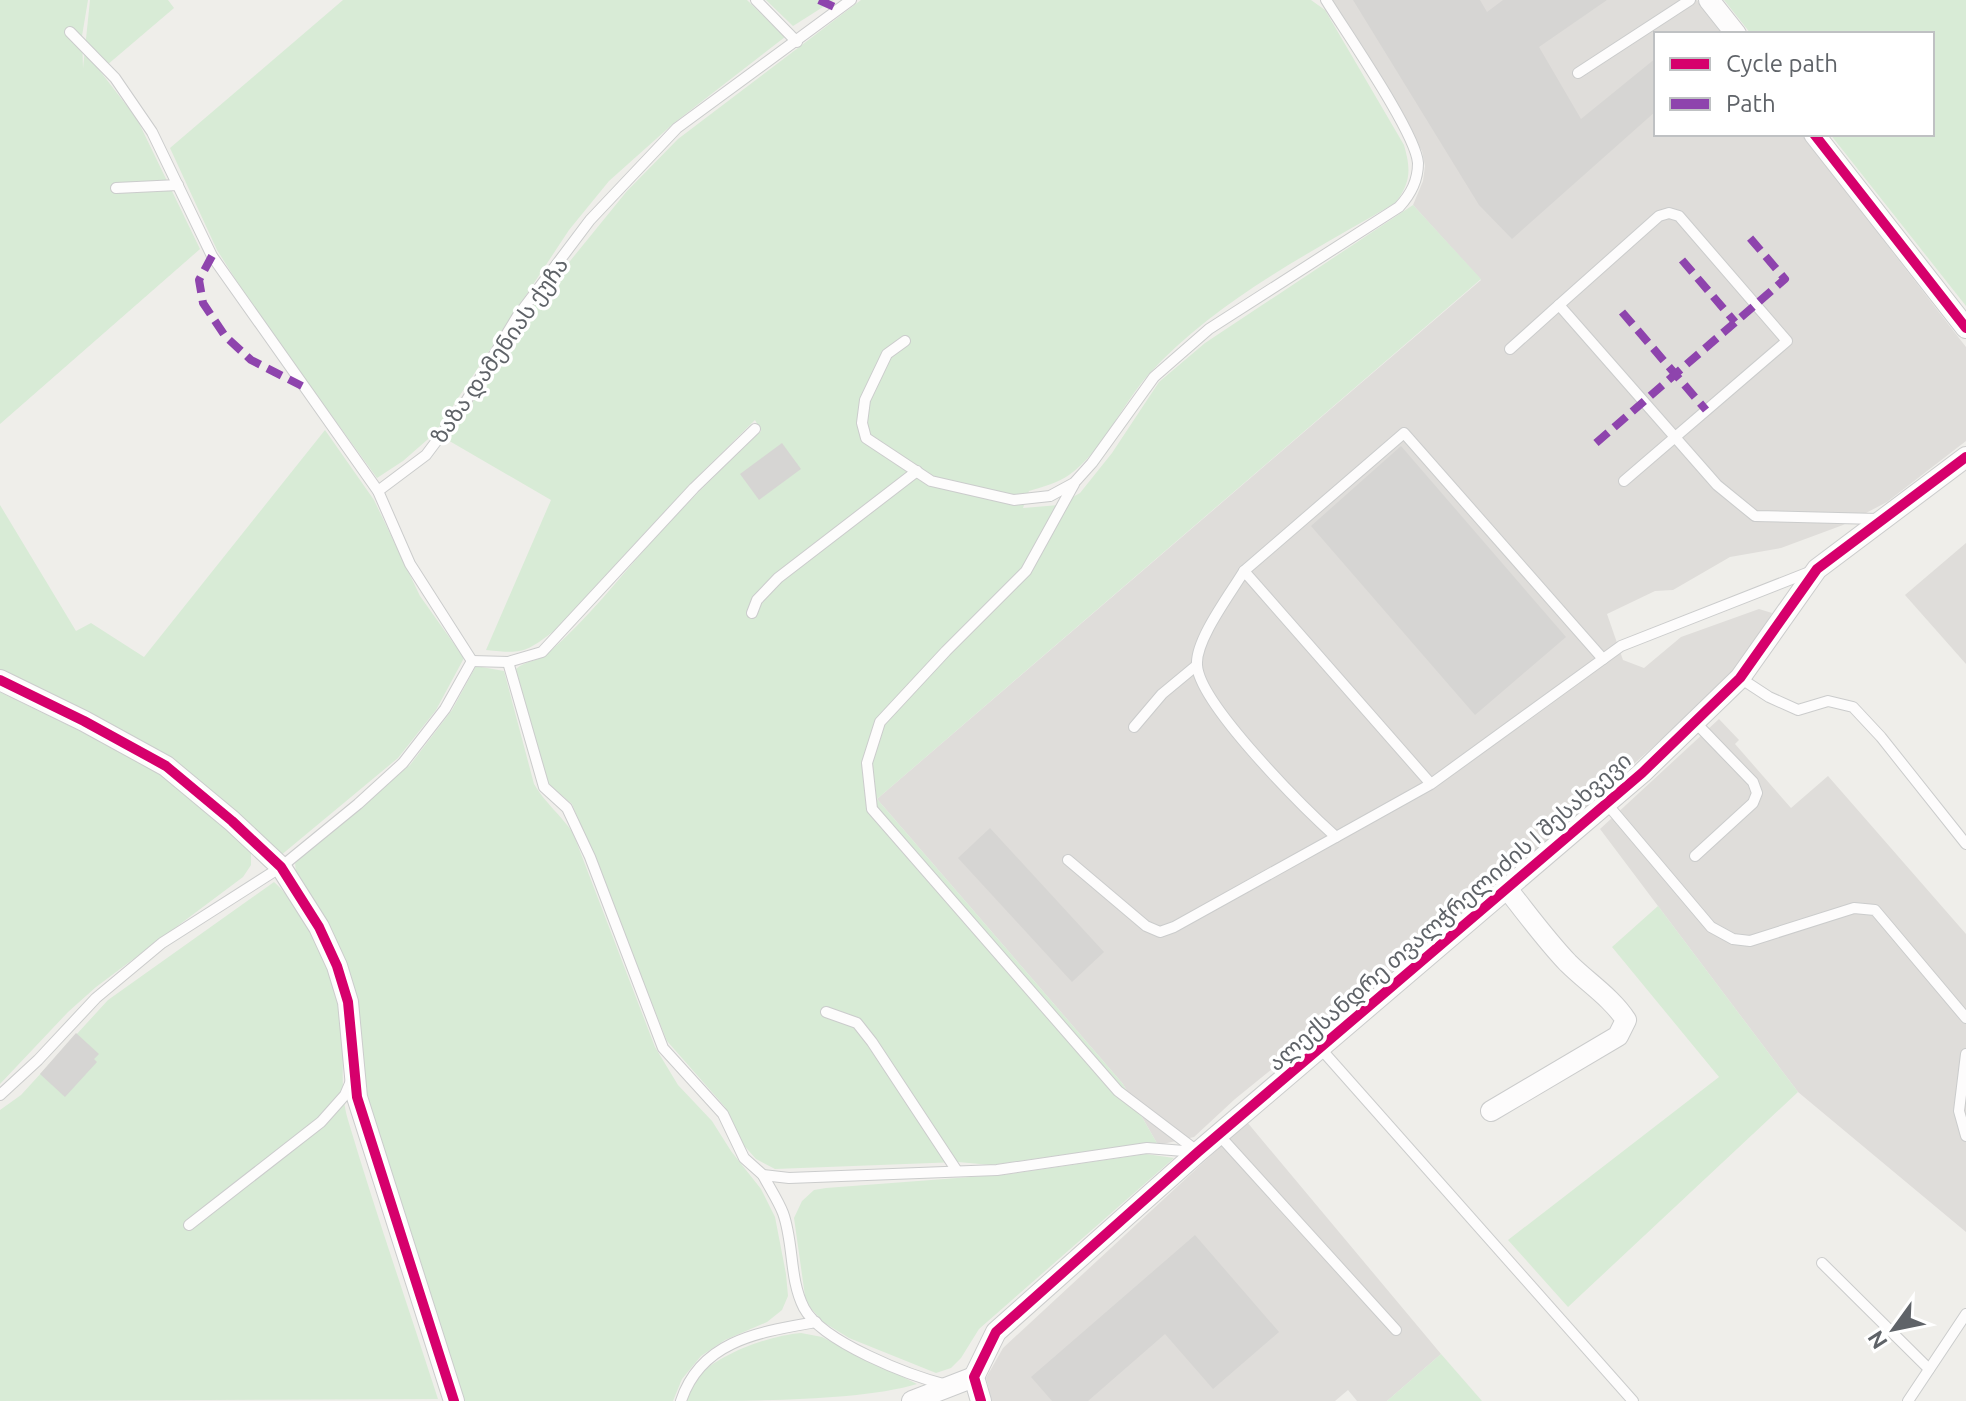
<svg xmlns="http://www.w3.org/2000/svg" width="1966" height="1401" viewBox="0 0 1966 1401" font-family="Ubuntu,'Noto Sans Georgian',sans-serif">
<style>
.industrial{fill:#dfddda}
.green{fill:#d8ebd6}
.building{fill:#d6d5d3}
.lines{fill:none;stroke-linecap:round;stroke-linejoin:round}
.service-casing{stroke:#cbcccc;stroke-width:12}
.minor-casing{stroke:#cbcccc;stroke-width:22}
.service{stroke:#fdfcfc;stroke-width:10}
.minor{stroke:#fdfcfc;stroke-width:20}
.quiet{stroke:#8e44ad;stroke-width:8;stroke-dasharray:16 8;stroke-linecap:butt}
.cycleway-casing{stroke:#fff;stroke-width:15}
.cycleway{stroke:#d6006c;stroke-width:10}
.labels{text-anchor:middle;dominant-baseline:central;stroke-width:7;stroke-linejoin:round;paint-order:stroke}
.street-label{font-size:22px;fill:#5f6368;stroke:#fff}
</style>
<rect width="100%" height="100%" fill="#efeeea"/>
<g class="industrial">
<polygon points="1330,0 1697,0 1723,34 1656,34 1656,134 1801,134 1966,347 1966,441 1887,502 1843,525 1781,548 1730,557 1673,590 1655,591 1607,614 1623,660 1644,668 1681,637 1759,609 1772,613 1741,668 1501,883 1235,1099 1194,1137 1158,1145 1123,1084 877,799 1481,280 1413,205 1423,181 1425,166 1422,151"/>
<polygon points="1966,543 1966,664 1905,595"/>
<polygon points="1719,719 1739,740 1735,744 1791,808 1828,776 1966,934 1966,1232 1798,1092 1600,829"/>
<polygon points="1247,1122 1441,1354 1387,1401 1357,1401 1348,1390 1335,1401 992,1401 986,1378 1003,1348"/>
</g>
<g class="green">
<polygon points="0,0 88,0 82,36 83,68 90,0 168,0 174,8 100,71 137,119 200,249 0,424"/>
<polygon points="343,0 747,0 785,37 674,123 609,181 569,230 435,433 403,461 377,478 255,310 217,250 170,148"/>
<polygon points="766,0 834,0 793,26"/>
<path d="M861,0h450l14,10 79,135c7,24 7,38 -9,58 -85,50 -179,97 -246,171 -27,30 -47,78 -80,101 -11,8 -27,12 -40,16l-6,17 36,-3 21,-12 32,-40 47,-71 46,-39 208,-138 68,74 -604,520 246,285 35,61h-25l-142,20 -33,-3 -183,7 -19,-10 -15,-17 -16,-35 -58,-66 -95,-237 -26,-22 -30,-113c10,-9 22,-7 32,-16 39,-33 71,-75 105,-113 34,-38 71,-73 108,-109l-6,-11 -65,64 -136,147c-29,22 -32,23 -68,19l65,-150 -105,-61 44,-61 41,-69 96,-118 51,-52z"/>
<polygon points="1724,0 1966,0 1966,306 1830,134 1932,134 1932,34 1751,34"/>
<polygon points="325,430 374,500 420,596 464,658 436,710 398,758 280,856 213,793 0,673 0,505 76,631 91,623 144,657"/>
<path d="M476,666l28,5 30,113c11,19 27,31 39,49l82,214 23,38 34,36 19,30 30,38 14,28 11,57 2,22 -6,14 -15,12 -42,18 -24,16 -19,23 -9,22h-209l-103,-324 1,-33 -8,-54 -58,-114 -1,-15 115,-96 42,-55z"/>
<polygon points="0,692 140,760 184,791 251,852 251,865 243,877 96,987 68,1012 0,1084"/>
<path d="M274,882c29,25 64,96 68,134 4,34 -4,70 6,104 28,94 60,186 90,279l-438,2v-291l21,-15 87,-95z"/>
<polygon points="1658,906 1798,1092 1568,1307 1508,1240 1719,1077 1612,947"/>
<polygon points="1146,1154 1174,1158 979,1329 961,1358 951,1368 936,1373 849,1338 823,1322 808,1305 805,1296 794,1218 802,1201 814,1190 826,1188 1010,1174"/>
<path d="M801,1333l21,4 95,47c-56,17 -167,17 -231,17 2,-6 3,-13 6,-18 22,-28 75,-47 109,-50z"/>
<polygon points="1441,1354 1482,1401 1387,1401"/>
</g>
<g class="building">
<polygon points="1353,0 1480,0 1487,12 1503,0 1607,0 1539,47 1581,119 1656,58 1656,111 1512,239 1479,205"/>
<polygon points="782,443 801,469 759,500 740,474"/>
<polygon points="1401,446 1566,637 1475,715 1311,526"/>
<polygon points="990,828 1104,952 1072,982 958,858"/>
<polygon points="76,1033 99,1054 94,1059 97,1062 65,1097 40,1074"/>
<polygon points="1195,1235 1279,1332 1213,1389 1165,1334 1088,1401 1052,1401 1031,1377"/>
</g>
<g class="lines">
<defs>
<g id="service">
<polyline points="756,0 797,42"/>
<polyline points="70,32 115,78 152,132 212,256 378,491 410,564 472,661"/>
<polyline points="1578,73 1690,0"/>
<polyline points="116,188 178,185"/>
<path d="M905,341l-18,13 -22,46 -3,23 4,15 65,43 83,19 36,-4 24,-13 18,-20 62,-86 55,-48 190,-122c12,-13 19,-26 19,-44 -2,-30 -73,-132 -92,-163"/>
<polyline points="1510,349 1559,305"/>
<path d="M1624,481c55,-47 109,-94 163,-140l-108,-125 -10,-3 -10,3 -100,89 158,180 38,31 123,3"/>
<polyline points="1074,484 1026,571 946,651 880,722 867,763 872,809 1118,1091 1197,1151"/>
<polyline points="378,491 426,455 465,403 517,317 590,220 677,128 851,0"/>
<polyline points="1244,571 1404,433 1603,659"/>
<polyline points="752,613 757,600 778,578 917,471"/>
<polyline points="472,661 508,662 542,652 694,488 755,429"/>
<polyline points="508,662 544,787 567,808 590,857 663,1048 723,1114 744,1158 763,1175 789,1178 997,1170 1147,1148 1196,1152"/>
<polyline points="1740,678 1769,697 1798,710 1828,701 1853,707 1881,737 1966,844"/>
<polyline points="1134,727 1162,694 1197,665"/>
<path d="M1431,784l-187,-213c-13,22 -49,69 -47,94 2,39 108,144 139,172l95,-53 190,-138 191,-75"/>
<polyline points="1607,804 1711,927 1733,939 1750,941 1854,908 1875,910 1966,1018"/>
<polyline points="1695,856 1753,803 1757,793 1753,782 1695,722"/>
<polyline points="1068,860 1146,926 1160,932 1174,927 1336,837"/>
<polyline points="826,1012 857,1023 872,1042 957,1171"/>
<polyline points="1321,1049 1633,1401"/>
<polyline points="1966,1054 1959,1111 1966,1136"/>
<polyline points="0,1095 38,1060 96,998 162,943 281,867 358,804 403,763 445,709 472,661"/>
<polyline points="1219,1135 1396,1330"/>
<path d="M763,1175c6,12 15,25 20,38 11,30 6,66 21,95 18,34 106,68 143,77"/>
<polyline points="189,1225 321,1122 345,1095 351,1081"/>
<polyline points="1822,1263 1929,1369"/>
<path d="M681,1401c20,-61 79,-69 135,-79"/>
<polyline points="1908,1401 1966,1314"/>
</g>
<g id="minor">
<polyline points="1709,0 1736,34"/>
<polyline points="1814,134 1966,328"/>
<polyline points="0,680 84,721 166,766 232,821 281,867 319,927 337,966 348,1002 357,1097 454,1401"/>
<path d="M1491,1111l127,-75 8,-16c-14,-22 -39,-38 -58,-57 -22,-23 -40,-48 -60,-73"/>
<polyline points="912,1401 974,1377"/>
<polyline points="981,1401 974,1377 996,1332 1198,1152 1642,773 1740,678 1817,569 1966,457"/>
</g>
</defs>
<use href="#service" class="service-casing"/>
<use href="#minor" class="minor-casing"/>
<use href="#service" class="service"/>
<use href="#minor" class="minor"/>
<g class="quiet">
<polyline points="819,0 839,9"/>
<polyline points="212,256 199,280 203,303 225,336 251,360 302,386"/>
<polyline points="1682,260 1735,322"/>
<polyline points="1622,312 1706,410"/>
<polyline points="1596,443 1785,279 1750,238"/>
</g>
<defs>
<g id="cycleway">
<polyline points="1814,134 1966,328"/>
<polyline points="0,680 84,721 166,766 232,821 281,867 319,927 337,966 348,1002 357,1097 454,1401"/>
<polyline points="981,1401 974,1377 996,1332 1198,1152 1642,773 1740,678 1817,569 1966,457"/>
</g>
</defs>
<use href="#cycleway" class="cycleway-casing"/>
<use href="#cycleway" class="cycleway"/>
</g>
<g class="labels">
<g class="street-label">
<text transform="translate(499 350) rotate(-55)">ზაზა დამენიას ქუჩა</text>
<text transform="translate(1449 911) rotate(-41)">ალექსანდრე თვალჭრელიძის I შესახვევი</text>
</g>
</g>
<rect x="1654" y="32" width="280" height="104" fill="#ffffff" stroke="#bfc1c3" stroke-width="2"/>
<rect x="1670" y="58" width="40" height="12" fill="#d6006c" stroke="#bfc1c3" stroke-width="2"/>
<text x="1726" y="72" font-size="24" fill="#5f6368">Cycle path</text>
<rect x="1670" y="98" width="40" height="12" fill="#8e44ad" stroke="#bfc1c3" stroke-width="2"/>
<text x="1726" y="112" font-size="24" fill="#5f6368">Path</text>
<g transform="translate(1894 1329) rotate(237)" stroke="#ffffff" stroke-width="6" paint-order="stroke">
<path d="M0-6L14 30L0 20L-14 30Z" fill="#5f6368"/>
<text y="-12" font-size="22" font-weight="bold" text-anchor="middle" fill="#5f6368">N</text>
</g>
</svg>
